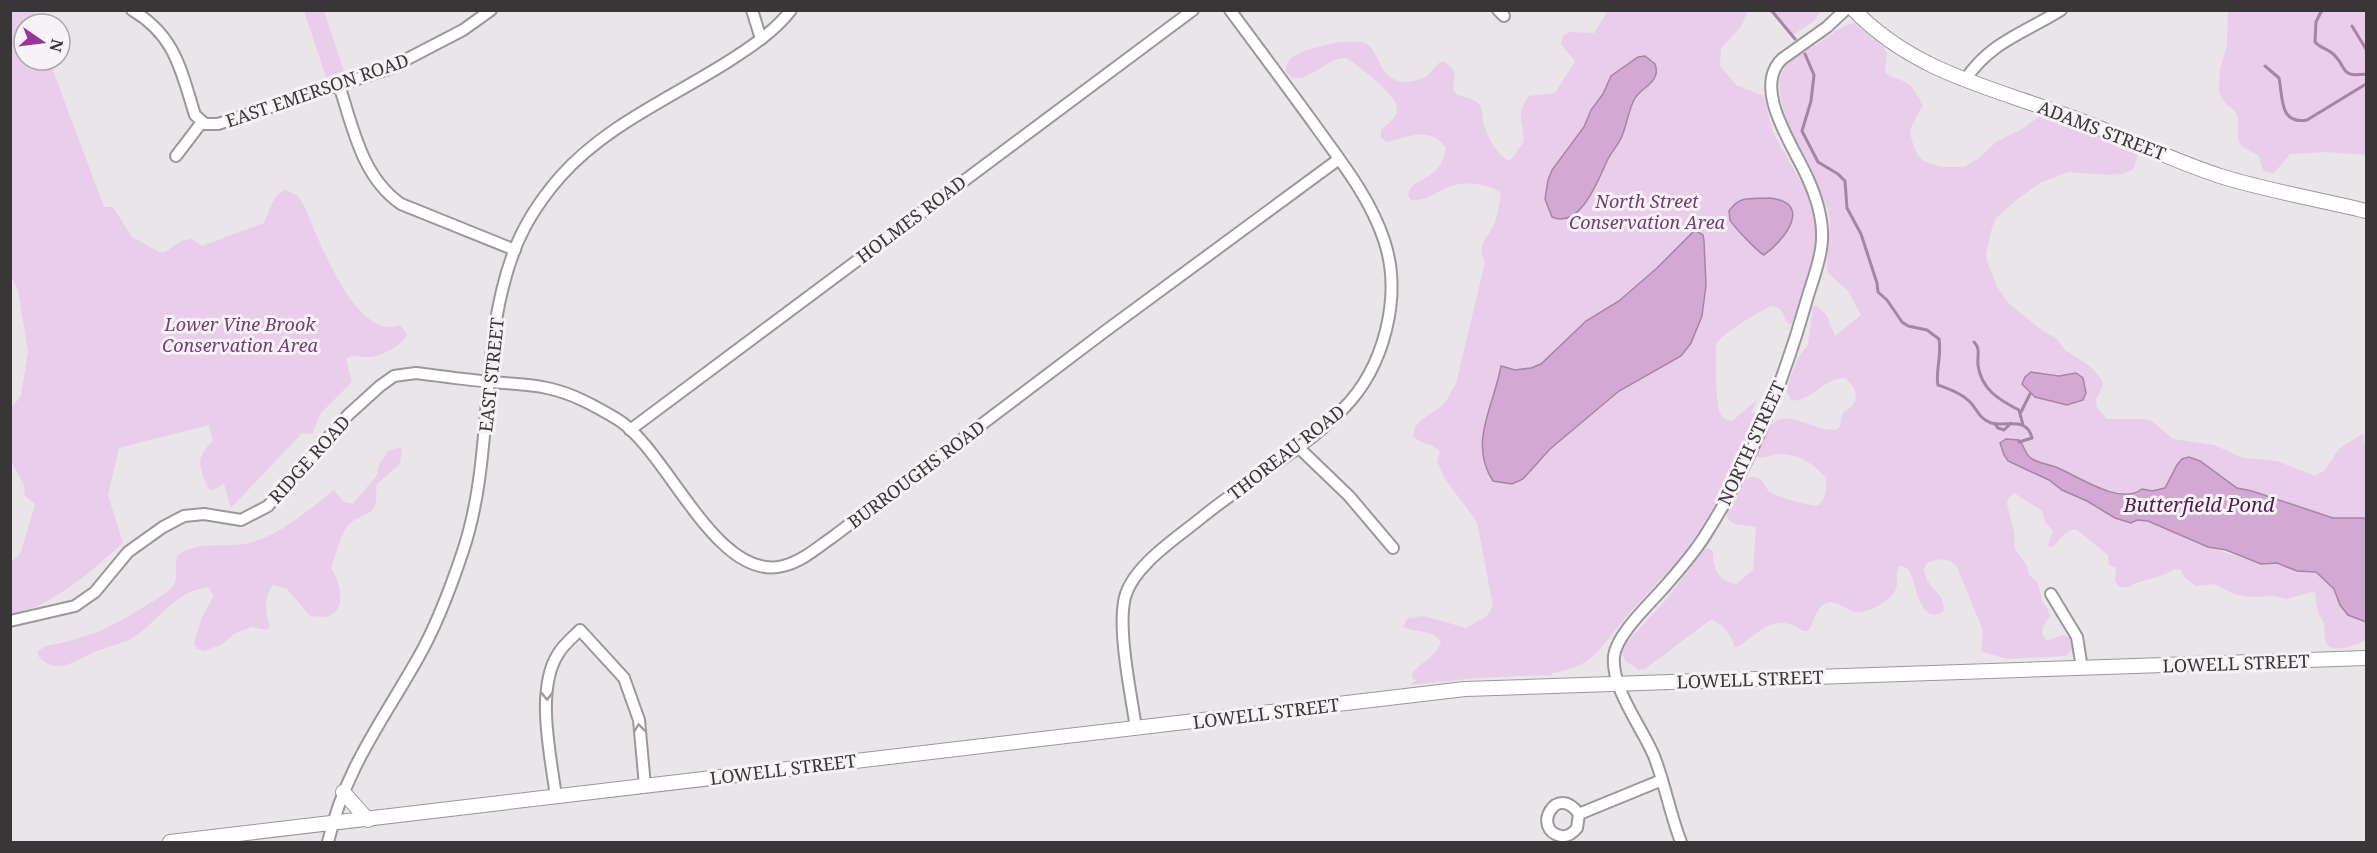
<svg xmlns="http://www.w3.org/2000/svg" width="2377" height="853" viewBox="0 0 2377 853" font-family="'Noto Serif',serif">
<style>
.green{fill:#eacdea;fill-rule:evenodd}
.water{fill:#d3a8d3;stroke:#a486a4;stroke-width:1.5}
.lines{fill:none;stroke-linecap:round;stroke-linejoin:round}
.stream{stroke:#a486a4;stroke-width:3}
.minor-casing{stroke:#9b989b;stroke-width:14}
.major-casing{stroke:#9b989b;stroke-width:16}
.minor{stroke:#fff;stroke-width:10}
.major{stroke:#fff;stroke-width:14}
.oneway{stroke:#9c9a9b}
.labels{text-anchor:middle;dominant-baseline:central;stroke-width:6;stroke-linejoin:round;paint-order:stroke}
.street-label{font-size:18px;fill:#383637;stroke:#f6f2f6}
.park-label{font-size:18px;font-style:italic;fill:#733e73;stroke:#f6f2f6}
.water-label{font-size:20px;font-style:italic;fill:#501d51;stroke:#f6f2f6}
</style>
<rect width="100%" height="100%" fill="#e9e5e9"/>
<g class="green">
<path d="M11,11h24l1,13h-12v36h25l55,147h9l19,30 27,15h6l16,-11 11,-2 10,7 62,-23c5,-10 9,-29 21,-33l13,6 6,10c14,30 51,137 96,119l7,9c-5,12 -25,22 -37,23 -10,1 -16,-4 -24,2l6,23 -31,31 -9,21 -10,-1 -71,75 -7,-24 -11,6 -5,-2c-9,-21 -13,-31 5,-47l-4,-16 -90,23 -11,47 15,48c-35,31 -67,60 -112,73v-53l10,-11 14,-48 -10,-8 -1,-11 -13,-24v-53l10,-12 7,-45 -10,-61 -7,-14z"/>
<polygon points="304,11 324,11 344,71 326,77"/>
<path d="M1608,11h140l-8,17 -19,20 -1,18 16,19 28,11 9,37 33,58 10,35v15l-6,29 -18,54h-4l-8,-15 -7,-3c-14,5 -49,26 -57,38 0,13 -1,58 4,69 2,5 7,7 12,8l25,-21 -6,13 9,-1v4c-22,47 -45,94 -76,136 -18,23 -39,43 -58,65 -26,30 -30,49 -74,56v2l-76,3 -66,7 7,-5 -4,-1 -1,-5c10,-14 22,-14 29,-32 -9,-14 -26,-8 -38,-16l5,-8 16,-2 42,12 21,-12 6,-10 -16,-84 -32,-43 -8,-17 3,-11c-9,-8 -20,-7 -27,-15 2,-20 22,-20 33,-35 4,-5 6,-12 10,-17l29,-122c-9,-16 1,-22 8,-35 5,-9 6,-24 8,-34 -15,-10 -37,-13 -55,-5 -14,6 -17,12 -35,12l-3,-5c5,-21 32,-11 38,-47 -15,-23 -39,-11 -59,-6l-6,-4v-8c6,-6 17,-13 16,-22 -1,-14 -39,-43 -51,-50 -21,0 -33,23 -54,20l-6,-7c0,-6 1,-9 5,-13 12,-10 62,-22 76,-14 12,7 12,37 38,38 7,0 18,-3 23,-7 11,-9 11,-23 27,-3l-2,17 3,5c7,4 16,3 22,9 5,6 4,12 5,19 3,12 15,36 27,39l14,-20c-1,-20 -9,-27 5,-45l26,-3 20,-32 -14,-17 2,-8 6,-4 25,1z"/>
<polygon points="1771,11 1821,11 1814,21 1791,36"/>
<polygon points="2228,11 2366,11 2366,155 2326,152 2290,154 2274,173 2263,171 2259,156 2241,146 2238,139 2238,117 2235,111 2225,103 2219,93 2220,69 2227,46"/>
<path d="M1854,23l28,23 5,7 -2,19c8,7 16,7 24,12 3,2 12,17 14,21l-11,20 -2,8 3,11 4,10 6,7 19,6h22l15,-9 17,-16 26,-13 18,-13 6,-1 81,30 11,8 -4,16 -13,5 -11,1 -42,-3 -28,11 -25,18 -19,17 -4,10 -6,26 1,7 10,25 11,17 35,28 13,7 9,12 26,17 11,13 1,5 -7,15 1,8 10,11h37l8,2 21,18 41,6 29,13 34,3 38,15 9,-5 15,-22 23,-15 2,3v6l2,1v74h-33l-81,-27 -80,-12 -7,9 -8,3 35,-9 -58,15 -40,-11 -39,-19 -21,-6 -8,-6 -4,-11 -6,-5 -15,2 3,14 108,61 36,5 54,24 59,19 16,-1 16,7 23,2 18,17 6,16 8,10 18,7v18c-9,5 -38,17 -41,-1 -1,-5 0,-9 -1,-14 -1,-5 -4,-8 -6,-13 -2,-6 -2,-13 -3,-19l-3,-1 -26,7 -12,-3 -23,1 -17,-3 -20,-10 -18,2 -11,-8 -4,-8 -6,-1 -12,6 -30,9 -3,3h-11l-4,-6 1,-13 -7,-3 -1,-10 -31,-25c-12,-2 -16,9 -23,16l-5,1 -1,-2 5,-14 -8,-9 -3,-11 -28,-18 -6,5 -1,6 7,28 1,17 12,17 2,9 9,8 4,18 7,10 1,5 -7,11 -1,7 5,7 16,-6 9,4 1,9 -7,8 -58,3 -25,-7 -2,-2 2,-15 -1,-7 -25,-61c-9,-11 -18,-8 -30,-4l-3,6c2,22 24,24 19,43 -23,14 -27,-29 -34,-42l-6,-4h-4c-5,9 1,18 -5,27 -7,9 -26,20 -37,19 -12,-1 -19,-13 -31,-9 -10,4 -12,20 -18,28h-5c-26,-19 -43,0 -65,16h-4c-2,-12 -12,-25 -24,-27l-65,49 -8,1v-2l-12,-7 -3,-9 4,-9 39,-42 39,-51 4,-2 5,3c0,16 4,30 23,33l17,-14 3,-42c-8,-5 -24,0 -29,-11 -3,-8 12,-33 19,-38 4,-3 8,-2 13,-1 4,3 5,8 9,12 6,7 37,14 48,16 10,-3 11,-18 10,-28 -10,-13 -30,-25 -46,-24 -9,0 -16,6 -24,2 0,-8 4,-16 8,-22 19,-33 43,-3 72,-4l4,-3 2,-13c3,-4 8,-5 11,-10 7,-9 0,-20 -8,-26 -22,0 -36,26 -54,22l-5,-10 12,-32 10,-13 5,-38 3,-1 10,8 9,22 26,-21 -13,-24 -20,-18c-4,-22 7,-45 -2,-68 -12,-31 -59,-104 -43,-135 6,-12 21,-18 32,-24 13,-8 24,-20 39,-23zM2043,372c15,4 26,2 40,6l3,10 -10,15c-17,1 -40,-2 -52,-16z"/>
<path d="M402,447l-2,17 -23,20c-2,7 1,16 -3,24 -6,9 -21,9 -27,19 -8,11 -11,28 -16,41 8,12 17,40 -2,48 -5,2 -13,0 -19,0l-24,-28 -13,-3c-10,14 -8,26 -3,41l-4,4 -15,-3 -17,7 -13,11 -18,6 -6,-2 -3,-6 8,-26 12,-21 -6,-9c-34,5 -46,30 -72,49 -10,7 -27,10 -39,15 -19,7 -39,27 -59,5v-5l8,-5c42,-8 65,-18 101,-41 8,-5 19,-11 26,-19 7,-9 -2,-27 8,-33 21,-13 50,-4 72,-11 32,-10 55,-32 81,-52l10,12 9,2 24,-29 2,-10 9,-14z"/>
</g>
<g class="water">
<path d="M1645,56l10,8c7,19 -15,23 -21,36 -6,12 -7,24 -12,36 -3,8 -10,15 -14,23 -9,18 -27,71 -56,58l-7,-18 3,-19 4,-10 32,-43 7,-17 12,-16 8,-18 27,-19z"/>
<path d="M1769,198c45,4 16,42 -5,57 -6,-3 -31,-29 -34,-35 0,-1 -1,-8 -1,-9 11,-16 22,-12 40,-13z"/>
<path d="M1695,230l8,5 1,6 2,44 -4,31 -11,27 -10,13 -62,35 -69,58 -27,30 -11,5 -19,-3c-25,-38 1,-75 8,-115l14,4 16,-2 10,-4 45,-43 33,-20 38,-33z"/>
<polygon points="2031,372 2059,376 2076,373 2083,378 2086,393 2083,400 2067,405 2035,397 2022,384 2025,377"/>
<path d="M2006,439l13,1c6,6 5,14 13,19 8,5 18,5 26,9 21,9 63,38 84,21l10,2 13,-3 12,-23 5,-6 7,-2 11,4 37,27 15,3 81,27h33v104l-18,-7 -8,-10 -6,-16 -18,-17 -19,-1 -20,-8 -16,1 -35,-14 -18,-3 -60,-26 -11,-1 -6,3 -16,-5 -28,-17 -25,-11 -13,-10 -41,-19 -4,-6 -4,-12z"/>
</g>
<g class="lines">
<g class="stream">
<polyline points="1771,10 1795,39"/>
<path d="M2322,10l-6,12 -1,20c5,6 11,6 17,11 16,13 6,25 34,21"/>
<polyline points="2352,26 2366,49"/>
<path d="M1805,54l9,21 -3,26 -9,30 16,31 20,12 7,7 2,27 14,26 16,49 1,9 9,8 15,22 6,4 19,4 12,9c3,17 -4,34 -1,46 11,4 25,9 33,18 7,8 9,16 20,20 15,4 36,-7 41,15l-13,4"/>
<path d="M2265,66l14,12c4,19 0,47 28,42l59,-36"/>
<path d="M1974,342c7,7 3,13 4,23 3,24 21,35 41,45l4,15"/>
<polyline points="2021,412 2030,394"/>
<polyline points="1995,424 1998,428 2004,430 2011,423"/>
</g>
<defs>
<g id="minor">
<path d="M132,10c44,26 49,61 63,105l10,9h13l170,-55 75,-39 28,-20"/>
<polyline points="752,10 761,39"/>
<polyline points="1498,10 1504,16"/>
<path d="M1965,80c25,-38 59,-47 96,-70"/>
<path d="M339,85c14,43 23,92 62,119l114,46"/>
<polyline points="176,156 202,122"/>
<polyline points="630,430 1193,10"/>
<polyline points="1298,447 1349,496 1393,548"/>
<polyline points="2051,594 2077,637 2082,668"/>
<path d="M10,621l65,-15 20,-14 33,-40 35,-25 21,-11 20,-2 37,6 27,-14 80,-91 32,-29 14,-10 22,-3c25,3 51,7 77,9 18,2 36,2 54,6 25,5 48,18 70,31 50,30 99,164 166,147 20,-5 35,-19 51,-30l270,-204 235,-173"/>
<path d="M1136,728c-5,-34 -19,-99 -11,-131 9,-33 55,-61 81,-83 45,-36 97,-64 137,-105 41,-41 60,-113 41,-169 -14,-42 -42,-77 -67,-112 -29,-40 -58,-79 -87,-118"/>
<path d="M556,797c-5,-40 -21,-107 2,-143 5,-9 15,-17 22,-24l44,48 15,42 6,66"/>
<path d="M1579,814l-2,14c-4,5 -9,9 -16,8 -30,-6 -5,-54 18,-22l83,-34"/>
<path d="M328,842c17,-73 54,-120 90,-184 19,-33 33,-71 45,-107 32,-96 15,-202 50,-297 10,-28 27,-54 47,-77 46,-52 111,-79 169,-116 22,-14 46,-30 62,-51"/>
<path d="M1681,842c-11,-28 -16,-58 -27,-86 -12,-29 -43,-67 -40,-100 3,-23 38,-54 53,-72 14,-16 28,-32 39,-50 45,-71 76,-148 99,-228 5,-19 13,-37 16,-57 4,-24 -3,-48 -13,-70 -13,-31 -57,-90 -26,-120l45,-32 18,-17"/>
</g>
<g id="major">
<path d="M1854,10c60,62 136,77 214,106 51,18 100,43 152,60 48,15 98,23 146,35"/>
<polyline points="343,792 368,820"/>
<polyline points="170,842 1465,689 2366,658"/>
</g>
</defs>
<use href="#minor" class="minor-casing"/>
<use href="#major" class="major-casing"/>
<use href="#minor" class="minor"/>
<use href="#major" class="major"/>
</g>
<defs><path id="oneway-chevron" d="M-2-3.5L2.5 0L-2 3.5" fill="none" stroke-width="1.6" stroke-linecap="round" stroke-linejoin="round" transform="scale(1.5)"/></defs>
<g class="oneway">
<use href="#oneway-chevron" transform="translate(547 696) rotate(89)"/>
<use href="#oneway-chevron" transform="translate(639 728) rotate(-97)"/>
</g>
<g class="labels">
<g class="street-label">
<text transform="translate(317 90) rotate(-19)">EAST EMERSON ROAD</text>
<text transform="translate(2102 130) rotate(21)">ADAMS STREET</text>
<text transform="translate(911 219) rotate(-37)">HOLMES ROAD</text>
<text transform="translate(491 375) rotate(-84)">EAST STREET</text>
<text transform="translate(1751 443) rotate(-65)">NORTH STREET</text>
<text transform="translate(1286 452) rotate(-38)">THOREAU ROAD</text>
<text transform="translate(309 459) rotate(-48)">RIDGE ROAD</text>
<text transform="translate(916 474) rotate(-37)">BURROUGHS ROAD</text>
<text transform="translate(2236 663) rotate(-2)">LOWELL STREET</text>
<text transform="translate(1750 679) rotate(-2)">LOWELL STREET</text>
<text transform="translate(1266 713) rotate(-7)">LOWELL STREET</text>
<text transform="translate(783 769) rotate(-7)">LOWELL STREET</text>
</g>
<g class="park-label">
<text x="1647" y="201">North Street<tspan x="1647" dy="21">Conservation Area</tspan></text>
<text x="240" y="324">Lower Vine Brook<tspan x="240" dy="21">Conservation Area</tspan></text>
</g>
<g class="water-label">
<text x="2199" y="504">Butterfield Pond</text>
</g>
</g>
<rect width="2377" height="853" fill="none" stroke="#383637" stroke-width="24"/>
<g transform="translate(42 42) rotate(104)"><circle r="28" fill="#f6f2f6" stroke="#aaa7aa" stroke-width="1.5"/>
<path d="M0-4.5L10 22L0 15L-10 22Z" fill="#99369c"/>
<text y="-9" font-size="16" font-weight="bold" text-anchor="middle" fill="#383637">N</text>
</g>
</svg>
